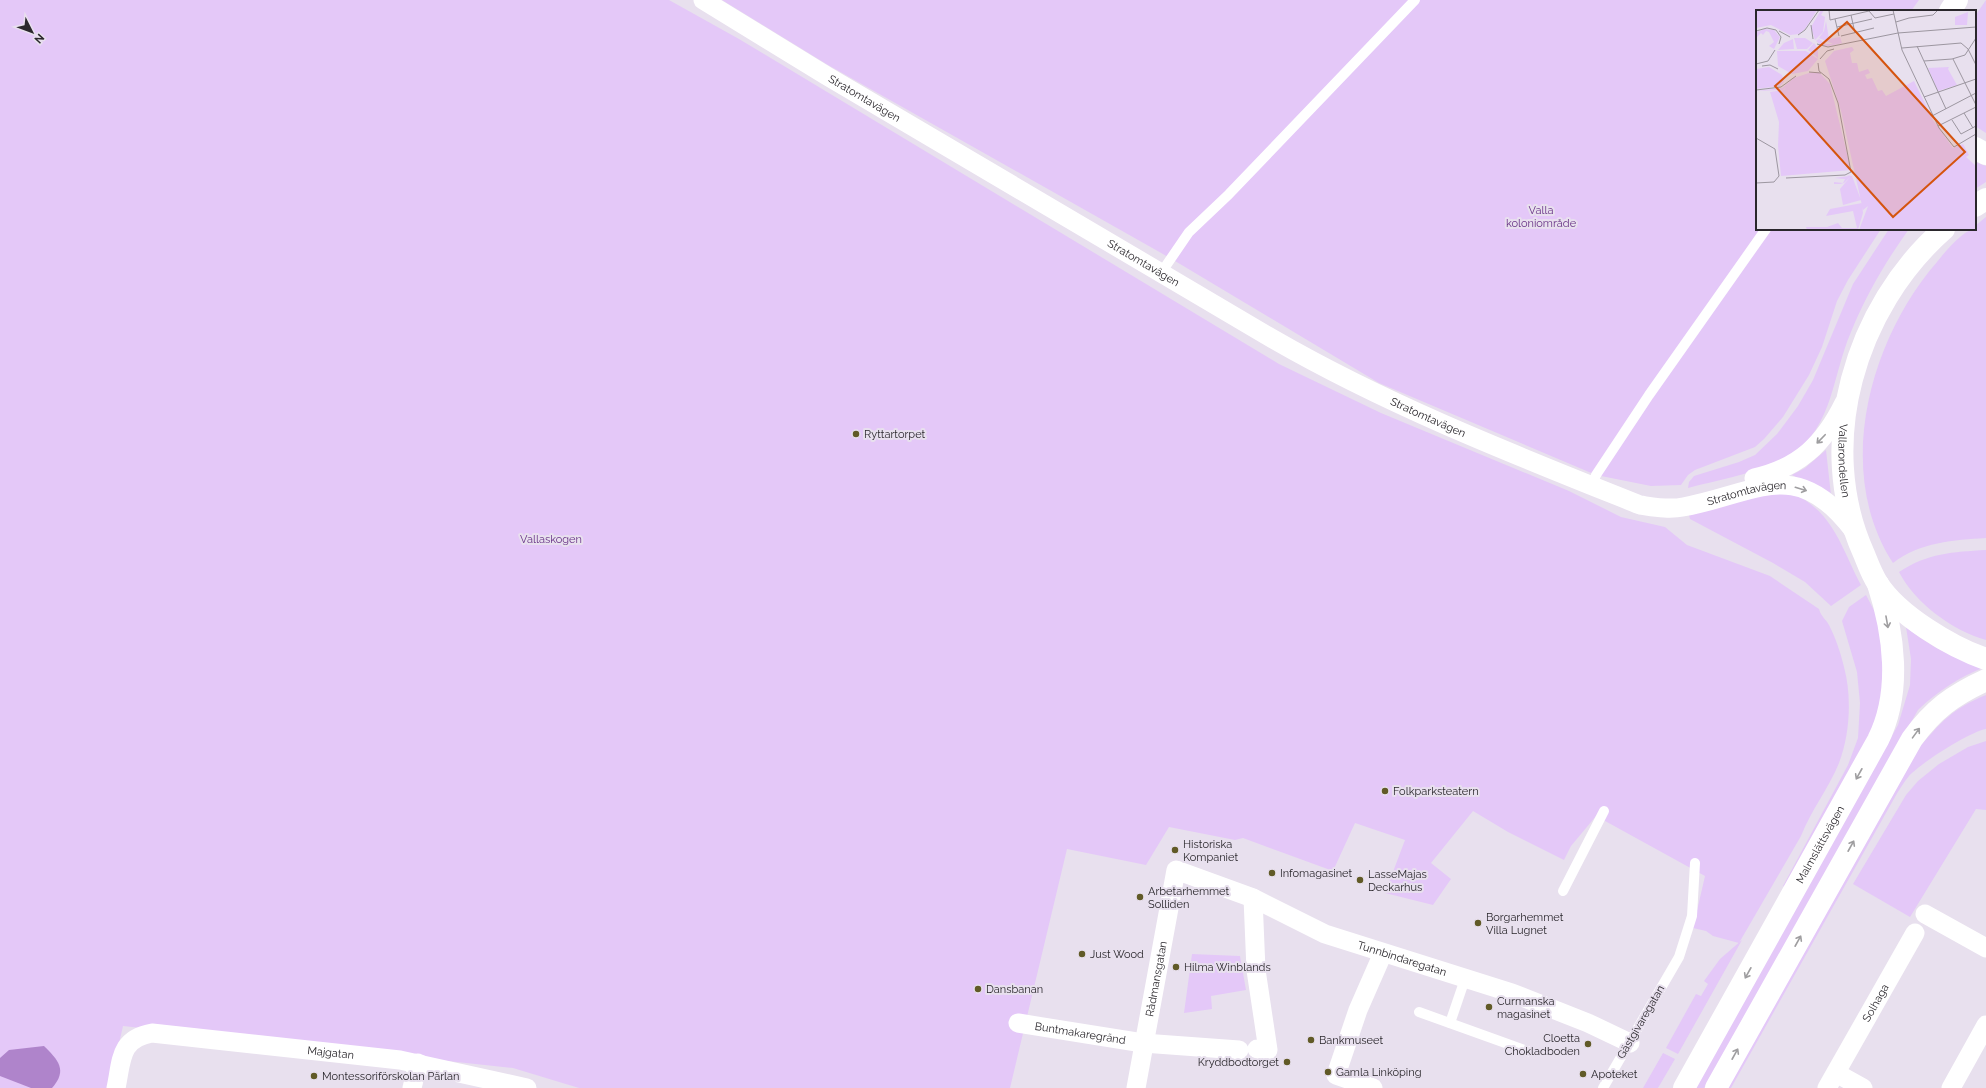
<svg xmlns="http://www.w3.org/2000/svg" width="1986" height="1088" viewBox="0 0 1986 1088" font-family="Raleway,sans-serif">
<style>
.green{fill:#e4c8f8}
.water{fill:#af84cb}
.lines{fill:none;stroke-linecap:round;stroke-linejoin:round}
.lane{stroke:#fff;stroke-width:10}
.street{stroke:#fff;stroke-width:19}
.secondary{stroke:#fff;stroke-width:22}
.oneway{stroke:#9f9ea0}
.poi-dot{fill:#615a27;stroke:#e8e0ee;stroke-width:1.5}
.labels{text-anchor:middle;dominant-baseline:central;stroke-width:4;stroke-linejoin:round;paint-order:stroke}
.street-label{font-size:11px;fill:#2a272c;stroke:#e8e0ee}
.park-label{font-size:11px;fill:#673185;stroke:#e8e0ee}
.poi-label{font-size:11px;fill:#2a272c;stroke:#e8e0ee;text-anchor:start}
.inset-road{fill:none;stroke:#9c96a0;stroke-width:1}
.view{fill:#d5540f;fill-opacity:0.15;stroke:#d5540f;stroke-width:2}
.inset-edge{fill:none;stroke:#2a272c;stroke-width:2}
</style>
<rect width="100%" height="100%" fill="#e8e0ee"/>
<g class="green">
<path d="M0,0h669l70,39 540,325 102,49 188,78 52,26 44,10 22,18 83,31 49,33c2,8 8,11 11,18 6,12 11,27 14,40 8,29 6,68 -5,96 -10,25 -28,47 -38,73l-62,107 -26,-7 -7,-5 -13,-3 12,-52 -109,-60 -25,30 -7,14 -56,-28 -35,-21 -42,52 20,16 -18,26 -48,-12 20,-53 -50,-17 -22,48 -90,-33 -8,2 -66,-13 -23,38 -79,-16 -57,239h-431l-66,-20 -390,-42 -13,57 -3,5h-107z"/>
<polygon points="722,0 1919,0 1911,11 1757,11 1757,229 1881,229 1848,280 1837,301 1822,347 1809,375 1783,417 1764,439 1755,447 1695,470 1688,475 1681,485 1651,486 1596,475 1379,383 1170,258 828,65"/>
<polygon points="1986,0 1986,133 1975,126 1975,16"/>
<polygon points="1975,162 1986,166 1986,182 1975,189"/>
<path d="M1986,217v321c-32,2 -66,4 -93,25 -60,-92 -23,-224 44,-301 7,-9 27,-33 38,-33v-3z"/>
<path d="M1889,229h20c-23,32 -43,66 -58,103 -19,44 -17,92 -59,123 -4,4 -11,5 -16,8 -28,12 -58,17 -88,25l1,-6 5,-6 45,-14 16,-7 22,-21 21,-28 15,-26 40,-96z"/>
<polygon points="1826,450 1831,495 1792,475 1805,468"/>
<path d="M1766,490c8,1 17,0 24,3 42,15 52,56 71,92l-30,21 -26,-24 -32,-19 -83,-44 -2,-8z"/>
<path d="M1986,550v90c-33,-9 -71,-37 -87,-68 29,-19 53,-20 87,-22z"/>
<polygon points="1866,595 1878,618 1885,681 1875,726 1786,888 1783,886 1848,765 1858,738 1860,703 1857,672 1842,621 1849,607"/>
<path d="M1906,627c24,19 49,33 79,40 -26,10 -47,24 -67,43l-214,378h-8l202,-363 12,-40 1,-26z"/>
<path d="M1986,695v34c-17,3 -65,34 -77,47 -5,6 -10,14 -14,21l-164,291h-5l192,-339c23,-27 34,-40 68,-54z"/>
<polygon points="1986,741 1986,810 1976,809 1910,917 1853,884 1906,795 1918,781 1939,764 1968,747"/>
<polygon points="1742,940 1678,1054 1666,1048 1696,994 1701,996 1708,984 1704,981 1720,959"/>
<polygon points="1192,954 1240,956 1246,990 1211,996 1212,1009 1184,1013"/>
<polygon points="1663,1053 1675,1059 1658,1088 1643,1088"/>
</g>
<path class="water" d="M44,1046c14,14 24,24 8,42h-21l-31,-12v-18l9,-8z"/>
<g class="lines">
<g class="lane">
<polyline points="1161,273 1189,232 1229,194 1415,0"/>
<polyline points="1592,486 1596,475 1649,395 1766,229"/>
<polyline points="1563,891 1604,811"/>
<polyline points="1419,1012 1530,1052"/>
<polyline points="1450,1023 1465,979"/>
<polyline points="1603,1088 1679,957 1692,916 1695,863"/>
</g>
<g class="street">
<path id="s1" d="M703,0l124,76 446,263c116,67 242,116 367,166 14,2 29,5 43,2 73,-13 113,-53 171,24"/>
<path d="M1754,478c45,-10 70,-34 90,-75"/>
<polyline points="1253,898 1256,970 1268,1050 1257,1049"/>
<polyline points="1925,914 1986,948"/>
<path id="s2" d="M1018,1023l125,20 96,7"/>
<polyline points="1836,1073 1863,1088"/>
<path id="s3" d="M116,1088c6,-28 3,-49 36,-55l248,27 127,28"/>
<polyline points="412,1088 418,1063"/>
<path id="s4" d="M1136,1088l40,-218 77,28 72,36 187,59 76,30 42,20"/>
<polyline points="1373,1088 1336,1075 1358,1010 1383,953"/>
<path id="s5" d="M1827,1088l88,-155"/>
<polyline points="1951,1088 1986,1025"/>
</g>
<g class="secondary">
<polyline points="1950,11 1957,0"/>
<polyline points="1975,148 1986,154"/>
<polyline points="1975,206 1986,199"/>
<path id="s6" d="M1944,229c-89,78 -130,215 -80,325 4,10 8,21 14,30 20,31 73,63 108,75"/>
<path id="s7" d="M1684,1088l194,-348c24,-48 16,-107 0,-156"/>
<path d="M1716,1088l196,-349c21,-29 41,-44 74,-59"/>
</g>
</g>
<defs><path id="oneway-shaft" d="M-6 0H5M1.5-3L5.5 0L1.5 3" fill="none" stroke-width="1.6" stroke-linecap="round" stroke-linejoin="round"/></defs>
<g class="oneway">
<use href="#oneway-shaft" transform="translate(1821 439) rotate(134)"/>
<use href="#oneway-shaft" transform="translate(1801 489) rotate(17)"/>
<use href="#oneway-shaft" transform="translate(1887 622) rotate(80)"/>
<use href="#oneway-shaft" transform="translate(1916 733) rotate(-54)"/>
<use href="#oneway-shaft" transform="translate(1859 774) rotate(119)"/>
<use href="#oneway-shaft" transform="translate(1851 846) rotate(-61)"/>
<use href="#oneway-shaft" transform="translate(1798 941) rotate(-61)"/>
<use href="#oneway-shaft" transform="translate(1748 973) rotate(119)"/>
<use href="#oneway-shaft" transform="translate(1735 1054) rotate(-61)"/>
</g>
<g class="poi-dot">
<circle cx="856" cy="434" r="4"/>
<circle cx="1385" cy="791" r="4"/>
<circle cx="1175" cy="850" r="4"/>
<circle cx="1272" cy="873" r="4"/>
<circle cx="1360" cy="880" r="4"/>
<circle cx="1140" cy="897" r="4"/>
<circle cx="1478" cy="923" r="4"/>
<circle cx="1082" cy="954" r="4"/>
<circle cx="1176" cy="967" r="4"/>
<circle cx="978" cy="989" r="4"/>
<circle cx="1489" cy="1007" r="4"/>
<circle cx="1311" cy="1040" r="4"/>
<circle cx="1588" cy="1044" r="4"/>
<circle cx="1287" cy="1062" r="4"/>
<circle cx="1328" cy="1072" r="4"/>
<circle cx="1583" cy="1074" r="4"/>
<circle cx="314" cy="1076" r="4"/>
</g>
<g class="labels">
<g class="street-label">
<text stroke="none"><textPath href="#s1" startOffset="189">Stratomtavägen</textPath></text>
<text stroke="none"><textPath href="#s1" startOffset="513">Stratomtavägen</textPath></text>
<text stroke="none"><textPath href="#s1" startOffset="837">Stratomtavägen</textPath></text>
<text stroke="none"><textPath href="#s6" startOffset="261">Vallarondellen</textPath></text>
<text stroke="none"><textPath href="#s1" startOffset="1175">Stratomtavägen</textPath></text>
<text stroke="none"><textPath href="#s7" startOffset="279">Malmslättsvägen</textPath></text>
<text stroke="none"><textPath href="#s4" startOffset="465">Tunnbindaregatan</textPath></text>
<text stroke="none"><textPath href="#s4" startOffset="111">Rådmansgatan</textPath></text>
<text stroke="none"><textPath href="#s5" startOffset="98">Solhaga</textPath></text>
<text transform="translate(1641 1022) rotate(-60)">Gästgivaregatan</text>
<text stroke="none"><textPath href="#s2" startOffset="63">Buntmakaregränd</textPath></text>
<text stroke="none"><textPath href="#s3" startOffset="252">Majgatan</textPath></text>
</g>
<g class="park-label">
<text x="1541" y="210">Valla<tspan x="1541" dy="13">koloniområde</tspan></text>
<text x="551" y="539">Vallaskogen</text>
</g>
<g class="poi-label">
<text x="864" y="434">Ryttartorpet</text>
<text x="1393" y="791">Folkparksteatern</text>
<text x="1183" y="844">Historiska<tspan x="1183" dy="13">Kompaniet</tspan></text>
<text x="1280" y="873">Infomagasinet</text>
<text x="1368" y="874">LasseMajas<tspan x="1368" dy="13">Deckarhus</tspan></text>
<text x="1148" y="891">Arbetarhemmet<tspan x="1148" dy="13">Solliden</tspan></text>
<text x="1486" y="917">Borgarhemmet<tspan x="1486" dy="13">Villa Lugnet</tspan></text>
<text x="1090" y="954">Just Wood</text>
<text x="1184" y="967">Hilma Winblands</text>
<text x="986" y="989">Dansbanan</text>
<text x="1497" y="1001">Curmanska<tspan x="1497" dy="13">magasinet</tspan></text>
<text x="1580" y="1038" text-anchor="end">Cloetta<tspan x="1580" dy="13">Chokladboden</tspan></text>
<text x="1319" y="1040">Bankmuseet</text>
<text x="1279" y="1062" text-anchor="end">Kryddbodtorget</text>
<text x="1336" y="1072">Gamla Linköping</text>
<text x="1591" y="1074">Apoteket</text>
<text x="322" y="1076">Montessoriförskolan Pärlan</text>
</g>
</g>
<g transform="translate(1756 10)">
<rect width="220" height="220" fill="#e8e0ee"/>
<path d="M0,0h61l-12,19 -6,5 -9,1 -19,-10 -15,3zM65,0h3l-3,5 4,2 -2,15 -8,8 -4,-13zM212,2l-1,13h-12v-8zM70,11l3,18 11,-2 2,6 37,-8 -50,11 -8,-1 -5,-4 3,-2 7,5h7l-14,-6 5,-7zM9,19l9,1 6,7 -6,12 -5,-3 5,-4 -5,-10 -3,-1 -3,4 -2,-2 -5,5v-6zM38,28h11l8,5 -6,6h-10zM37,29l1,10 -16,1 6,-7zM118,32l-22,5 2,3 -4,3 2,10h5l2,9 9,-3 2,4 -5,2 2,4 5,-1 6,13 4,-1 4,6 28,-15 19,39 20,28 10,-4 6,11 -3,2 10,9v64h-117l9,-24 -5,4 -22,-99 -16,-50 9,-10zM58,33l4,6v9l-10,-8zM21,41h29l12,8 -10,12 -16,3 -14,-8zM13,57l13,8 2,7 -4,4 -24,3v-20zM193,57l-1,2 9,16 -19,6 -10,-23zM56,62h7l11,12 21,86 -70,6 -3,-30 1,-24 -9,-30 14,-2 2,-3 -3,3 -27,1 26,-3 12,-10zM91,165l5,1 9,24 -18,5 -3,-16 10,-12 -6,6 -4,1h-6v-2l9,1 2,-4 -11,-1 15,-2zM106,193l1,10 -5,17h-51l-1,-3h21l11,-4 4,5h15l-4,-17 -27,5 4,-7z" fill="#e4c8f8"/>
<path class="inset-road" d="M73,0l1,10 39,-9 6,7 19,-4M137,0l9,40 37,78 15,19 22,-13M95,5l4,18M79,9l4,17M140,12l13,-4 24,-3 5,-5M55,15l2,14M81,17l35,-8M0,21l11,-3 9,2 5,7 -2,7M23,21l11,6M42,25l7,-5 14,-20M85,26l33,-8M61,34l11,3 70,-14 78,-6M161,36l29,63M146,38l59,-5 7,6 8,16M64,49l7,-8 7,-2M197,49l23,46M168,51l28,-2 13,-4 11,-17M0,54l12,-3 7,-11M6,56l8,-1 8,4M53,62l12,1M0,80l25,-3 15,-11M168,87l52,-18M208,103l9,15M176,106l44,-23M196,110l9,14 15,-8M182,116l38,-19M0,128l19,11 4,27 -5,6 -18,1M30,168l59,-3 6,-3 -13,-69 -9,-24 -10,-8 -1,-8"/>
<path class="view" d="M91,12l118,130 -72,65 -118,-131z"/>
<rect width="220" height="220" class="inset-edge"/>
</g>
<g transform="translate(32 32) rotate(132)" stroke="#e8e0ee" stroke-width="3" paint-order="stroke">
<path d="M0-3L7 15L0 10L-7 15Z" fill="#2a272c"/>
<text y="-6" font-size="11" font-weight="bold" text-anchor="middle" fill="#2a272c">N</text>
</g>
</svg>
